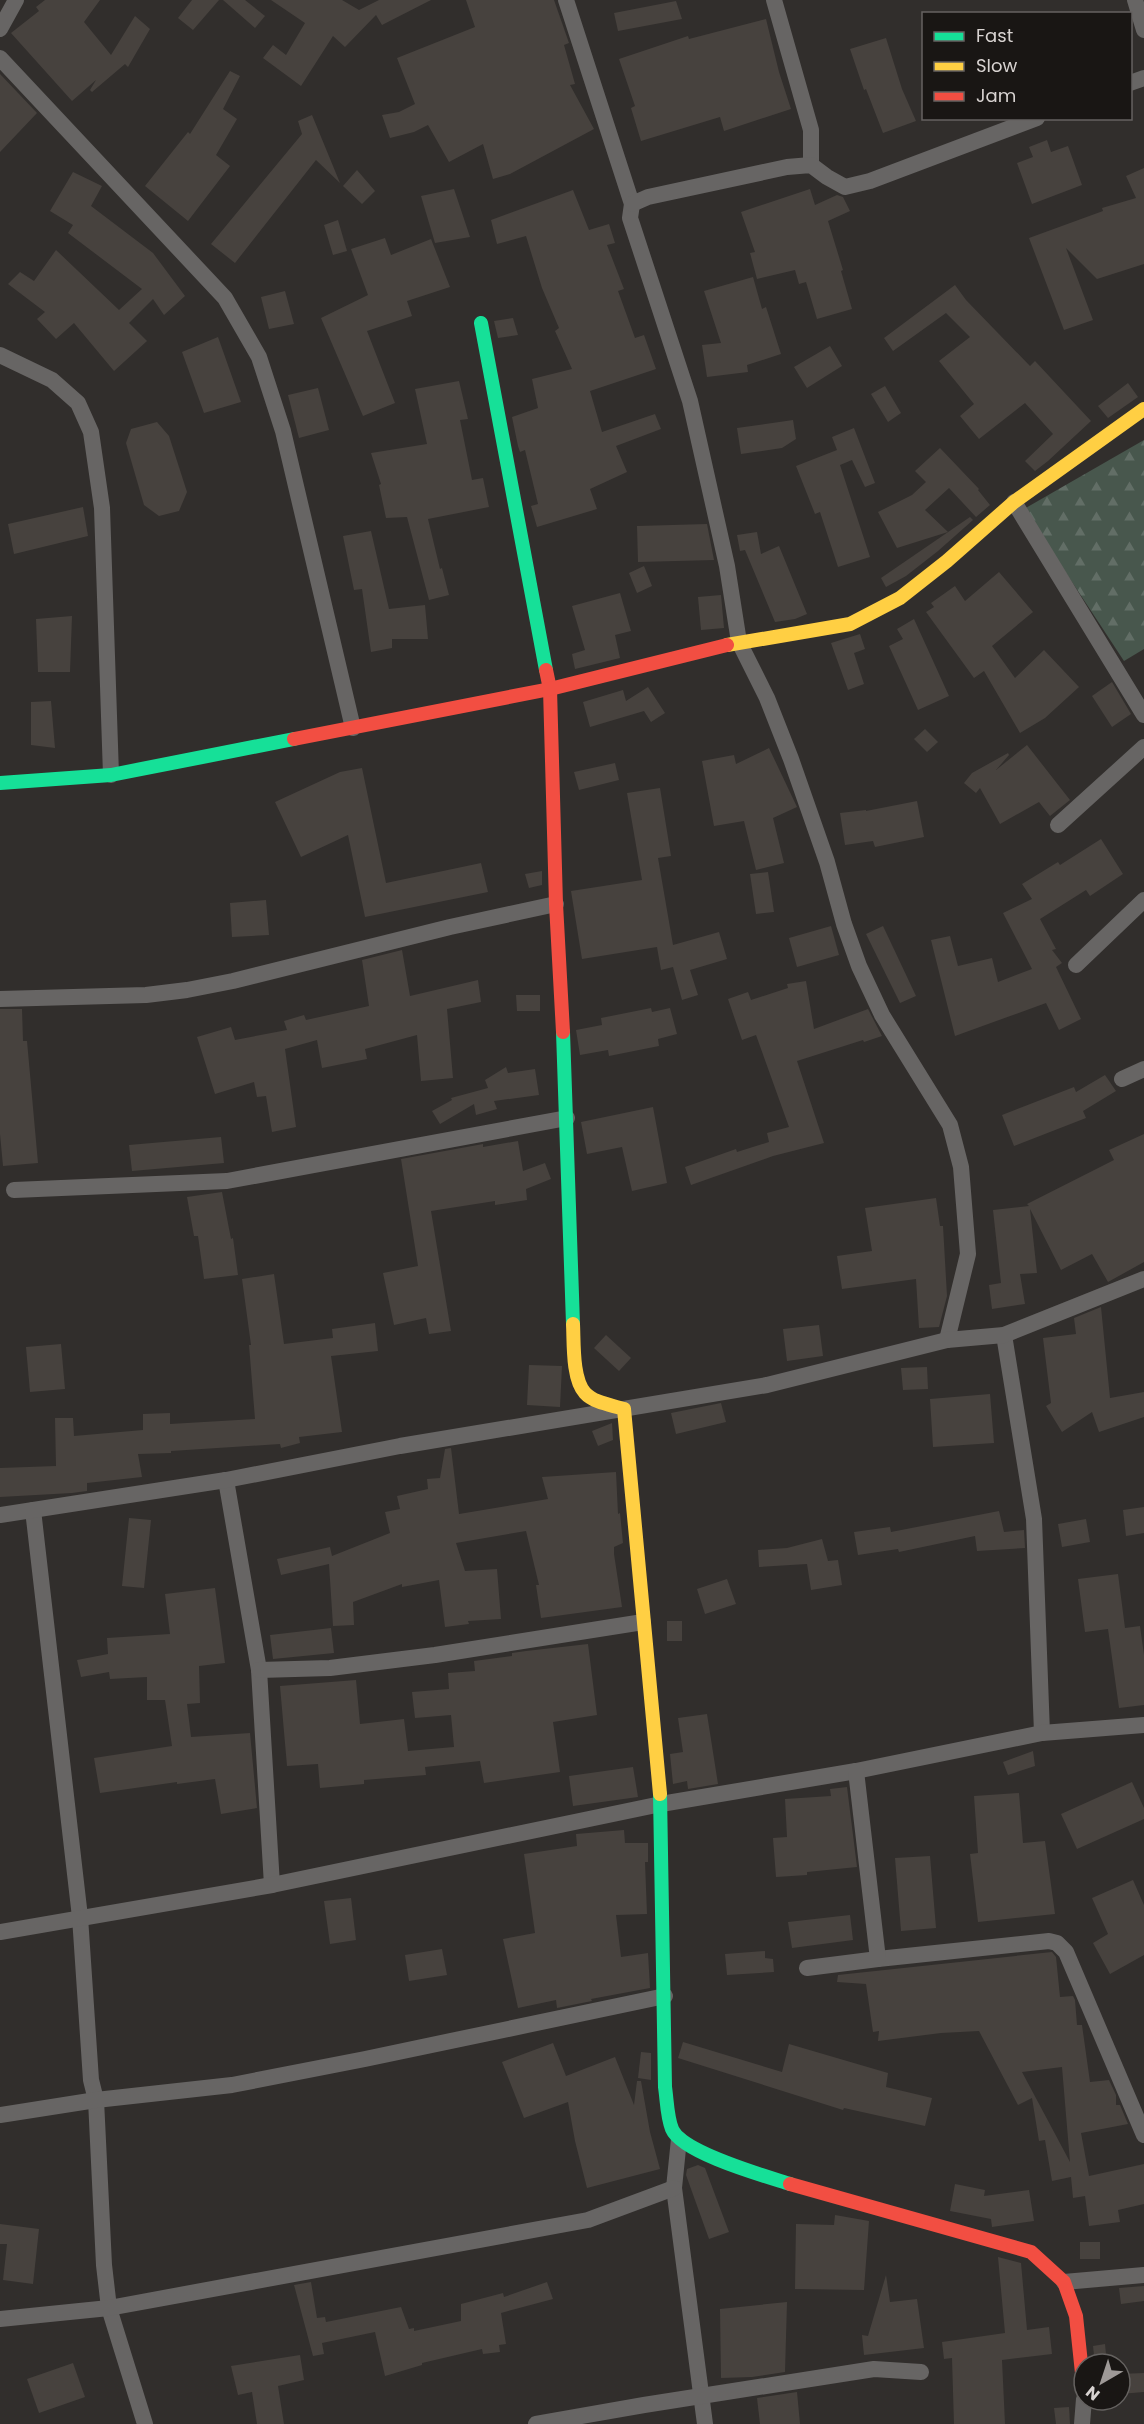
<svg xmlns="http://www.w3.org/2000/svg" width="1144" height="2424" viewBox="0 0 1144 2424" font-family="Poppins,sans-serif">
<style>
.forest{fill:url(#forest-firs)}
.building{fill:#47423e;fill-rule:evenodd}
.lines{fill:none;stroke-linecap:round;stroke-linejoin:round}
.street{stroke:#676564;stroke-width:16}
.fast{stroke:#16e098;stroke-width:14}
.slow{stroke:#ffcf43;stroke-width:14}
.jam{stroke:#f24e42;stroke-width:14}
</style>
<defs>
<pattern id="forest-firs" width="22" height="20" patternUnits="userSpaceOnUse" patternTransform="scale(1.5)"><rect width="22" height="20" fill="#48574d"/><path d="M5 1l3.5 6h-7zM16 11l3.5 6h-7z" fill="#626e66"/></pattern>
</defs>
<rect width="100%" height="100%" fill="#312e2c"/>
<polygon class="forest" points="1144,440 1144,649 1124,661 1024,509"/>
<g class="building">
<polygon points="45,0 100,0 84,22 111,55 135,16 150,29 128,67 125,64 92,92 90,90 96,80 72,101 11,33 39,11 36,7"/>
<polygon points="192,0 219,0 193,30 178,18"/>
<polygon points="223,0 245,0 265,16 255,28"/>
<polygon points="271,0 342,0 359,10 379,0 431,0 382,25 376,15 345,47 333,36 301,86 263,58 273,45 286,55 305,23"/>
<polygon points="466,0 554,0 569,43 564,45 575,84 570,85 594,129 510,174 493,179 483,144 449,162 428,125 414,132 390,138 382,115 399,112 415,104 397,58 475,27"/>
<polygon points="676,1 682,19 618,31 614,13"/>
<polygon points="766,19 779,72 791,109 724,131 720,117 641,141 631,108 635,106 619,59 688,36 689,39"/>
<polygon points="886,38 902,89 916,121 883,133 866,89 864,90 850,49"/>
<polygon points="230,71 240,76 223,109 237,119 216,155 230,166 188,221 145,186 188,132 190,134"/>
<polygon points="0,74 37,113 0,152"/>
<polygon points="312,115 340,183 316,160 235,263 211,244 302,134 298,121"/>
<polygon points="1047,140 1051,152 1068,146 1082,185 1032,204 1017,163 1033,157 1029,147"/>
<polygon points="1144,168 1144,264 1097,279 1066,248 1093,320 1064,330 1029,238 1103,211 1102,208 1136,198 1126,176"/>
<polygon points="357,170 375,191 362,204 343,186"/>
<polygon points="73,172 102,186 91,206 153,253 185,296 164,315 153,299 129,323 147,341 114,371 74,323 56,339 37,319 45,312 8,284 20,272 34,281 56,250 119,310 142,289 68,233 73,225 50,211"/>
<polygon points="454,189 470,237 435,243 421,196"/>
<polygon points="810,189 815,205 837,195 843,197 850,211 828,221 843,270 841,271 852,309 817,319 806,282 799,284 795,270 757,279 750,253 755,252 741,212"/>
<polygon points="573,190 589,230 609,224 615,243 607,245 624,289 618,291 635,338 644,335 656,369 590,391 602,432 655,414 661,429 616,446 627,472 590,489 597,509 537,527 531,506 538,504 525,450 520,452 518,446 512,417 538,408 532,379 572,369 555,331 559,328 542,288 526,236 497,244 491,220"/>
<polygon points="338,220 347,251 333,255 324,225"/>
<polygon points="385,238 391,255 431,239 450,287 407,301 412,316 367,331 395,403 363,416 321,318 368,295 351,249"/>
<polygon points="753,277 762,309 766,307 781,354 747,365 748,372 707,377 702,345 721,343 704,291"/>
<polygon points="955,285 966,300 1030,366 1035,361 1091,421 1048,461 1035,471 1025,461 1053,434 1025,403 979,439 960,416 974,404 939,361 970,337 946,313 893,351 884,338"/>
<polygon points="285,291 294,324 269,329 261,297"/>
<polygon points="513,318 518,335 498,338 494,321"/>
<polygon points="218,337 241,402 204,413 182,352"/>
<polygon points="830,346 842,366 807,388 794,367"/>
<polygon points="459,381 468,419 460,420 472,480 483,478 489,507 428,519 440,569 442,568 449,595 429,600 407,517 386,518 379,485 381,484 371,453 427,444 415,389"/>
<polygon points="1128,383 1138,397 1108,418 1098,406"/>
<polygon points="885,386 901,413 888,422 871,394"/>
<polygon points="318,388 329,430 299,438 288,395"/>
<polygon points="793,420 796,439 782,448 741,454 737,428"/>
<polygon points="157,422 169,436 187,492 179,511 159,516 144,505 126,443 131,429"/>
<polygon points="854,428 875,483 865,487 852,460 840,465 870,557 838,567 820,512 815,514 796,466 837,450 832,437"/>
<polygon points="940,448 979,489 978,490 990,505 976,517 949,488 925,510 948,532 897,548 878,512 912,495 926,482 915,471"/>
<polygon points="83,507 88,536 14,554 8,524"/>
<polygon points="970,517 973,520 938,551 906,576 886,587 881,578"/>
<polygon points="707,524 714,560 638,562 637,526"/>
<polygon points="371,531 389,609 425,605 428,639 392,639 392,648 371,652 362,589 354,590 343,536"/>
<polygon points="757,532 761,554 779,546 807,614 795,619 775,622 745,550 740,551 737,535"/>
<polygon points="644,566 652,586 637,593 629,573"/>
<polygon points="999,572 1033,612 992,646 1015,678 1044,650 1079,687 1045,718 1020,733 984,671 974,678 926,612 934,607 931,603 955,586 965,601"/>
<polygon points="620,593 631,631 615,635 620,658 575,669 572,654 585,650 572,606"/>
<polygon points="721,595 724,628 701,630 698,597"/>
<polygon points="72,616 70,672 38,672 36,619"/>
<polygon points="914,619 949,696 918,710 889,646 903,639 897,629"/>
<polygon points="860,634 865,649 854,653 864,684 848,690 831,643"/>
<polygon points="1112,682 1131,714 1112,727 1092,696"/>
<polygon points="648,687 665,713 651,722 644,711 590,727 583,702 623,690 626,701"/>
<polygon points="51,701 55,748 31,745 31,702"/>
<polygon points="925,729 938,742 927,752 914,739"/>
<polygon points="1027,745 1070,800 1050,816 1039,802 1000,824 980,788 976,793 964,783 972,773 1008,753 1009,755 996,770"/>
<polygon points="769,748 797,807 773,818 784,863 756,870 744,821 714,826 702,761 734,755 736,764"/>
<polygon points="615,763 619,780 579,790 574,772"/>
<polygon points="362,768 386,883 481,863 488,892 365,917 348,835 301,857 275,802 340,772"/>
<polygon points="660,788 671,856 658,858 673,945 719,932 727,959 690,970 698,995 682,1000 673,967 661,970 657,947 582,959 571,891 642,880 627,793"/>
<polygon points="917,801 924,837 875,847 873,841 845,845 840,813 866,810 866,811"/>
<polygon points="1101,839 1123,874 1090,896 1086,890 1040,919 1056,949 1052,950 1062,963 1056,967 1081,1019 1059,1030 1046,1003 955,1036 931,940 950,936 958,966 992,958 998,982 1032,969 1003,913 1032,899 1022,884 1058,862 1060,865"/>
<polygon points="542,871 542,885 529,888 525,874"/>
<polygon points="768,872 774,912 756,914 750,874"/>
<polygon points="266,900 269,935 232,937 230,903"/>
<polygon points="831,926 839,955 797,967 789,938"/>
<polygon points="883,926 916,996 900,1003 866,934"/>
<polygon points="402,950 410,996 478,980 481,1002 447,1009 453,1078 421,1081 417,1035 365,1049 367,1059 322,1068 317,1040 285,1049 296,1127 272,1132 266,1096 257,1097 254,1082 215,1094 197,1037 231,1027 235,1040 287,1030 284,1021 304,1015 306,1020 369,1006 362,960"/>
<polygon points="806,981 814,1029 868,1009 882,1036 864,1042 863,1040 797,1061 824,1143 773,1156 691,1185 685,1167 736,1149 737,1152 769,1142 767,1133 789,1127 756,1035 742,1040 728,999 748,992 751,1000 788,988 787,984"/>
<polygon points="516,995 540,995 540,1011 517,1011"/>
<polygon points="651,1008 652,1012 670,1008 677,1034 658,1039 659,1046 609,1056 608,1050 580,1055 576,1030 602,1025 601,1018"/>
<polygon points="0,1009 22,1009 23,1041 27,1041 38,1163 3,1166 0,1134"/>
<polygon points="506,1067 508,1073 535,1069 539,1095 494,1101 497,1109 476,1115 474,1104 440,1124 432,1111 452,1100 451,1098 488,1088 485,1080"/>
<polygon points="1105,1075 1116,1091 1083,1111 1086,1118 1014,1146 1002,1115 1074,1087 1076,1092"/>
<polygon points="653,1107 667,1183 632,1191 622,1147 587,1154 581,1122"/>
<polygon points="1144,1134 1144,1262 1108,1282 1092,1254 1061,1270 1030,1209 1037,1273 1020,1274 1025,1304 992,1309 989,1285 1001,1283 993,1210 1029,1206 1027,1204 1114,1160 1109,1150"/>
<polygon points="221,1137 224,1163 132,1171 129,1145"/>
<polygon points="518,1141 523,1171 545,1163 551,1179 526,1189 527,1200 495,1205 495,1201 431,1211 451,1331 429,1334 426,1318 394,1325 383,1273 418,1266 401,1159 483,1144 483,1147"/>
<polygon points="222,1192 231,1239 233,1238 238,1275 204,1279 198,1236 194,1236 187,1197"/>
<polygon points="936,1198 940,1226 943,1226 947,1296 939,1327 919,1328 916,1279 842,1289 837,1256 872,1251 865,1208"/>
<polygon points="274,1274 284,1344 333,1338 332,1329 375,1323 378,1351 331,1356 342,1432 299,1437 300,1443 281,1448 280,1444 171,1451 171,1453 138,1454 142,1477 87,1483 87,1491 72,1493 0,1497 0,1468 56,1466 55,1418 73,1418 74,1436 143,1430 143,1414 170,1413 170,1424 255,1419 249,1345 251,1345 242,1279"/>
<polygon points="1101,1307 1110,1398 1144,1392 1144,1417 1099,1432 1092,1412 1062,1432 1046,1406 1051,1403 1043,1338 1076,1334 1074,1318"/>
<polygon points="819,1325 823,1356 787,1361 783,1329"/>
<polygon points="606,1335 631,1358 619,1371 594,1348"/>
<polygon points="61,1344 65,1389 30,1392 26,1347"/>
<polygon points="529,1365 562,1366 560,1407 527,1405"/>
<polygon points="927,1367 928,1389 903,1390 901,1368"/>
<polygon points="990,1394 994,1443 933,1447 930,1399"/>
<polygon points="721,1403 726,1422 676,1434 671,1413"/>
<polygon points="612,1423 613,1440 598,1446 592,1431"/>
<polygon points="451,1448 459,1514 548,1499 542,1477 616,1472 618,1514 620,1513 623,1543 614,1547 614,1554 622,1607 541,1618 536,1585 539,1585 526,1531 456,1543 465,1571 497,1569 501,1619 468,1621 469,1624 445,1627 439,1580 402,1587 402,1584 353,1602 354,1625 333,1626 329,1564 281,1575 277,1559 330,1547 332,1556 390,1533 385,1512 400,1509 397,1496 428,1489 427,1479 440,1478 445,1449"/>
<polygon points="1144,1507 1144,1533 1126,1536 1123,1510"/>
<polygon points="999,1511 1004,1532 1024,1530 1025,1548 977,1551 975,1536 899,1552 898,1549 858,1555 854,1532 890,1527 891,1532"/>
<polygon points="129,1518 151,1520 144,1588 122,1586"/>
<polygon points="1086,1519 1090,1542 1062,1547 1058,1524"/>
<polygon points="822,1539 828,1561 838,1560 842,1585 811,1590 807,1564 759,1567 758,1550 787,1548"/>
<polygon points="1118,1574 1125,1628 1140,1626 1144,1655 1144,1705 1119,1708 1108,1629 1085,1632 1078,1579"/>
<polygon points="727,1579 736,1604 705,1614 697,1589"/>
<polygon points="215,1588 225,1663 199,1666 200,1703 187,1704 191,1737 250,1733 257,1808 221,1814 215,1779 177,1784 177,1782 100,1793 94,1758 172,1746 165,1700 147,1700 147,1677 110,1679 109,1672 81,1677 77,1660 108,1654 107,1638 170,1634 165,1594"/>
<rect x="667" y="1621" width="15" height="20"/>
<polygon points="331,1628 334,1653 273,1659 270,1635"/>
<polygon points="588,1644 597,1715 553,1722 560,1772 484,1783 480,1761 425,1767 426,1775 364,1780 364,1784 320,1788 318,1764 287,1766 280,1686 356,1680 360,1724 404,1719 408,1751 454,1747 451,1715 415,1718 412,1692 449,1689 448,1673 475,1671 474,1661 512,1656 512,1653 526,1651"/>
<polygon points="707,1714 718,1784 688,1789 687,1781 673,1784 670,1754 683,1752 678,1718"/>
<polygon points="1033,1751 1035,1766 1008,1775 1003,1762"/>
<polygon points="633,1767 638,1797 573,1806 569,1776"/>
<polygon points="1132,1782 1144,1808 1144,1819 1077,1849 1061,1814"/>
<polygon points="847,1787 857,1867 807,1872 807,1875 776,1877 773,1838 787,1837 785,1799 831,1796 830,1789"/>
<polygon points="1019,1793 1023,1843 1045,1841 1055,1914 978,1922 970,1854 978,1853 974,1796"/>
<polygon points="624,1830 625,1843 648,1843 648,1862 645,1862 647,1914 616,1915 621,1957 648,1953 650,1988 591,1999 592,2001 557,2008 556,2000 518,2008 503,1939 535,1933 524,1854 577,1846 576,1834"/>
<polygon points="930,1856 936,1928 901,1931 895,1858"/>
<polygon points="1133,1880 1144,1905 1144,1955 1110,1974 1093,1943 1108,1934 1092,1898"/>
<polygon points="351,1898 356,1940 330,1944 324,1901"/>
<polygon points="850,1915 853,1940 792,1948 788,1922"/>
<polygon points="442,1949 447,1975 409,1981 405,1955"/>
<polygon points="765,1951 765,1958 773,1959 774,1972 727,1975 725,1954"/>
<path d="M1052,1952l4,5 4,40 13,-1 2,4 2,25h5l8,57 19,-2 7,15v10h4l8,19 -47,9 8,43 55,-12v40l-26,6 2,12 -31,4 -4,-30 -12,2 -2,-21 -19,4 -7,-41 -6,1 -7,-43 -14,7 -39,-74 -38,2 -63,8 1,-10 -6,1 -7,-48 -29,-2 1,-7zM1062,2067l3,36 5,59 -48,-90z"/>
<polygon points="683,2042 782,2072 789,2044 888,2073 886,2087 932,2098 925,2126 844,2108 843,2110 678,2058"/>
<polygon points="553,2043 566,2076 615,2057 634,2105 637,2081 641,2081 650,2132 660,2169 587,2188 575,2141 568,2102 524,2118 502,2062"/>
<polygon points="641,2052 651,2053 651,2080 638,2078"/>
<polygon points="698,2165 705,2168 729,2232 709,2239 686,2175 687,2169"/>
<polygon points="955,2184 985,2190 984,2196 1029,2190 1034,2221 992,2227 991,2219 950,2211"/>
<polygon points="835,2215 869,2221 864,2290 795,2289 796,2224 834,2225"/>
<polygon points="0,2224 39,2229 33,2284 3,2280 7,2244 0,2244"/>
<rect x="1080" y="2242" width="20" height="17"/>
<polygon points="998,2257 1021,2263 1027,2330 1049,2327 1052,2354 1002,2360 1005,2424 954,2424 952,2358 944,2359 942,2342 1005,2333"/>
<polygon points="886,2275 890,2302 917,2299 924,2348 864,2355 862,2335 868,2336"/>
<polygon points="311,2282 317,2318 325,2317 326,2322 401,2307 409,2329 414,2328 414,2331 461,2321 461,2304 503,2293 504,2297 547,2282 553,2299 501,2313 506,2344 499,2345 500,2352 483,2354 482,2349 422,2363 422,2365 385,2376 375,2332 322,2343 324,2354 313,2356 294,2285"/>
<polygon points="1144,2286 1144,2301 1121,2304 1119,2288"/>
<polygon points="787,2302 785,2372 752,2377 721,2378 720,2309"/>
<polygon points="1105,2344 1107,2364 1095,2364 1093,2346"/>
<polygon points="300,2355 304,2380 278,2386 284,2424 257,2424 252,2392 238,2395 231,2366"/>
<polygon points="73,2363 85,2397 39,2413 27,2379"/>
<polygon points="1144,2373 1144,2392 1120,2394 1120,2374"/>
<polygon points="797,2392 800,2424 760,2424 757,2398"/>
<polygon points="1069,2407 1070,2424 1056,2424 1054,2408"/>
</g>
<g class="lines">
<g class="street">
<polyline points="566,0 632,204 630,218 690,401 727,566 739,642 767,698 791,759 827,862 844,924 859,966 882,1015 950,1125 961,1167 968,1254 947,1340"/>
<polyline points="774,0 811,130 811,165"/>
<polyline points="1135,0 1144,30"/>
<polyline points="0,29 16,0"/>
<polyline points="0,58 225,298 259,357 283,431 353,728"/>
<polyline points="1130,83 1144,78"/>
<polyline points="632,204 648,197 787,167 811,165 827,177 845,187 870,181 1037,118"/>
<polyline points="0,355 52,380 78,403 91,432 102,508 111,775"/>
<polyline points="1014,502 1144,715"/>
<polyline points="1058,825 1144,747"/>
<polyline points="1076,965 1144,900"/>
<polyline points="0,999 146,995 187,990 233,981 450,927 556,904"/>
<polyline points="1122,1079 1144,1069"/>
<polyline points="14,1190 227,1181 567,1118"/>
<polyline points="1004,1335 1034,1519 1042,1733"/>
<polyline points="226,1480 259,1670 272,1885"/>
<polyline points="33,1510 80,1917 91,2080 96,2100 104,2265 109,2308 145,2424"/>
<polyline points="0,1515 226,1480 400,1446 767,1385 947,1340 1004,1335 1144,1279"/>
<polyline points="259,1670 330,1668 435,1655 643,1622"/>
<polyline points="0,1932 272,1885 661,1804 856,1771 1042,1733 1144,1725"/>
<polyline points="878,1959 1049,1941 1057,1943 1066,1952 1144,2135"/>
<polyline points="807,1968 878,1959 856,1771"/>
<polyline points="0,2115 96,2100 232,2085 365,2059 665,1996"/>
<polyline points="679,2139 674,2188 705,2424"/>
<polyline points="1064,2282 1144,2275"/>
<polyline points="0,2319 109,2308 588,2220 674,2188"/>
<polyline points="536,2424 644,2405 874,2369 921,2372"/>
<polyline points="1082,2424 1084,2399"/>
</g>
<g class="fast">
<polyline points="481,323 546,670"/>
<polyline points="0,783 111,775 294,739"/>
<polyline points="563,1032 573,1324"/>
<path d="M660,1794l5,293c2,13 2,30 7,42 10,24 93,47 118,55"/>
</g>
<g class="slow">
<polyline points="727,645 850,624 900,598 947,561 1014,502 1144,409"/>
<path d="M573,1324c1,18 -1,55 12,69 9,10 27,12 39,16l36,385"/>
</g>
<g class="jam">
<polyline points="546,670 550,689 556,904 563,1032"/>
<polyline points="294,739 550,689 727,645"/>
<polyline points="790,2184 1031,2252 1064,2282 1076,2316 1084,2392"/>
</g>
</g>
<rect x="922" y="12" width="210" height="108" fill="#191614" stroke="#656260" stroke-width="1.5"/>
<rect x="934" y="32" width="30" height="9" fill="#16e098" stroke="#656260" stroke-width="1.5"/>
<text x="976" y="42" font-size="18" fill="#d8d3d1">Fast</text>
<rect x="934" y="62" width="30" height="9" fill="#ffcf43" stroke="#656260" stroke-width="1.5"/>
<text x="976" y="72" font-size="18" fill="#d8d3d1">Slow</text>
<rect x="934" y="92" width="30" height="9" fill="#f24e42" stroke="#656260" stroke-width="1.5"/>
<text x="976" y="102" font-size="18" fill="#d8d3d1">Jam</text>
<g transform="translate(1102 2382) rotate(219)"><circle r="28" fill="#191614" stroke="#656260" stroke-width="1.5"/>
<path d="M0-4.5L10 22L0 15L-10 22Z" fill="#9e9997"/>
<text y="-9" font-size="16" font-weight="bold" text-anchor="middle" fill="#d8d3d1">N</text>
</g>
</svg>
